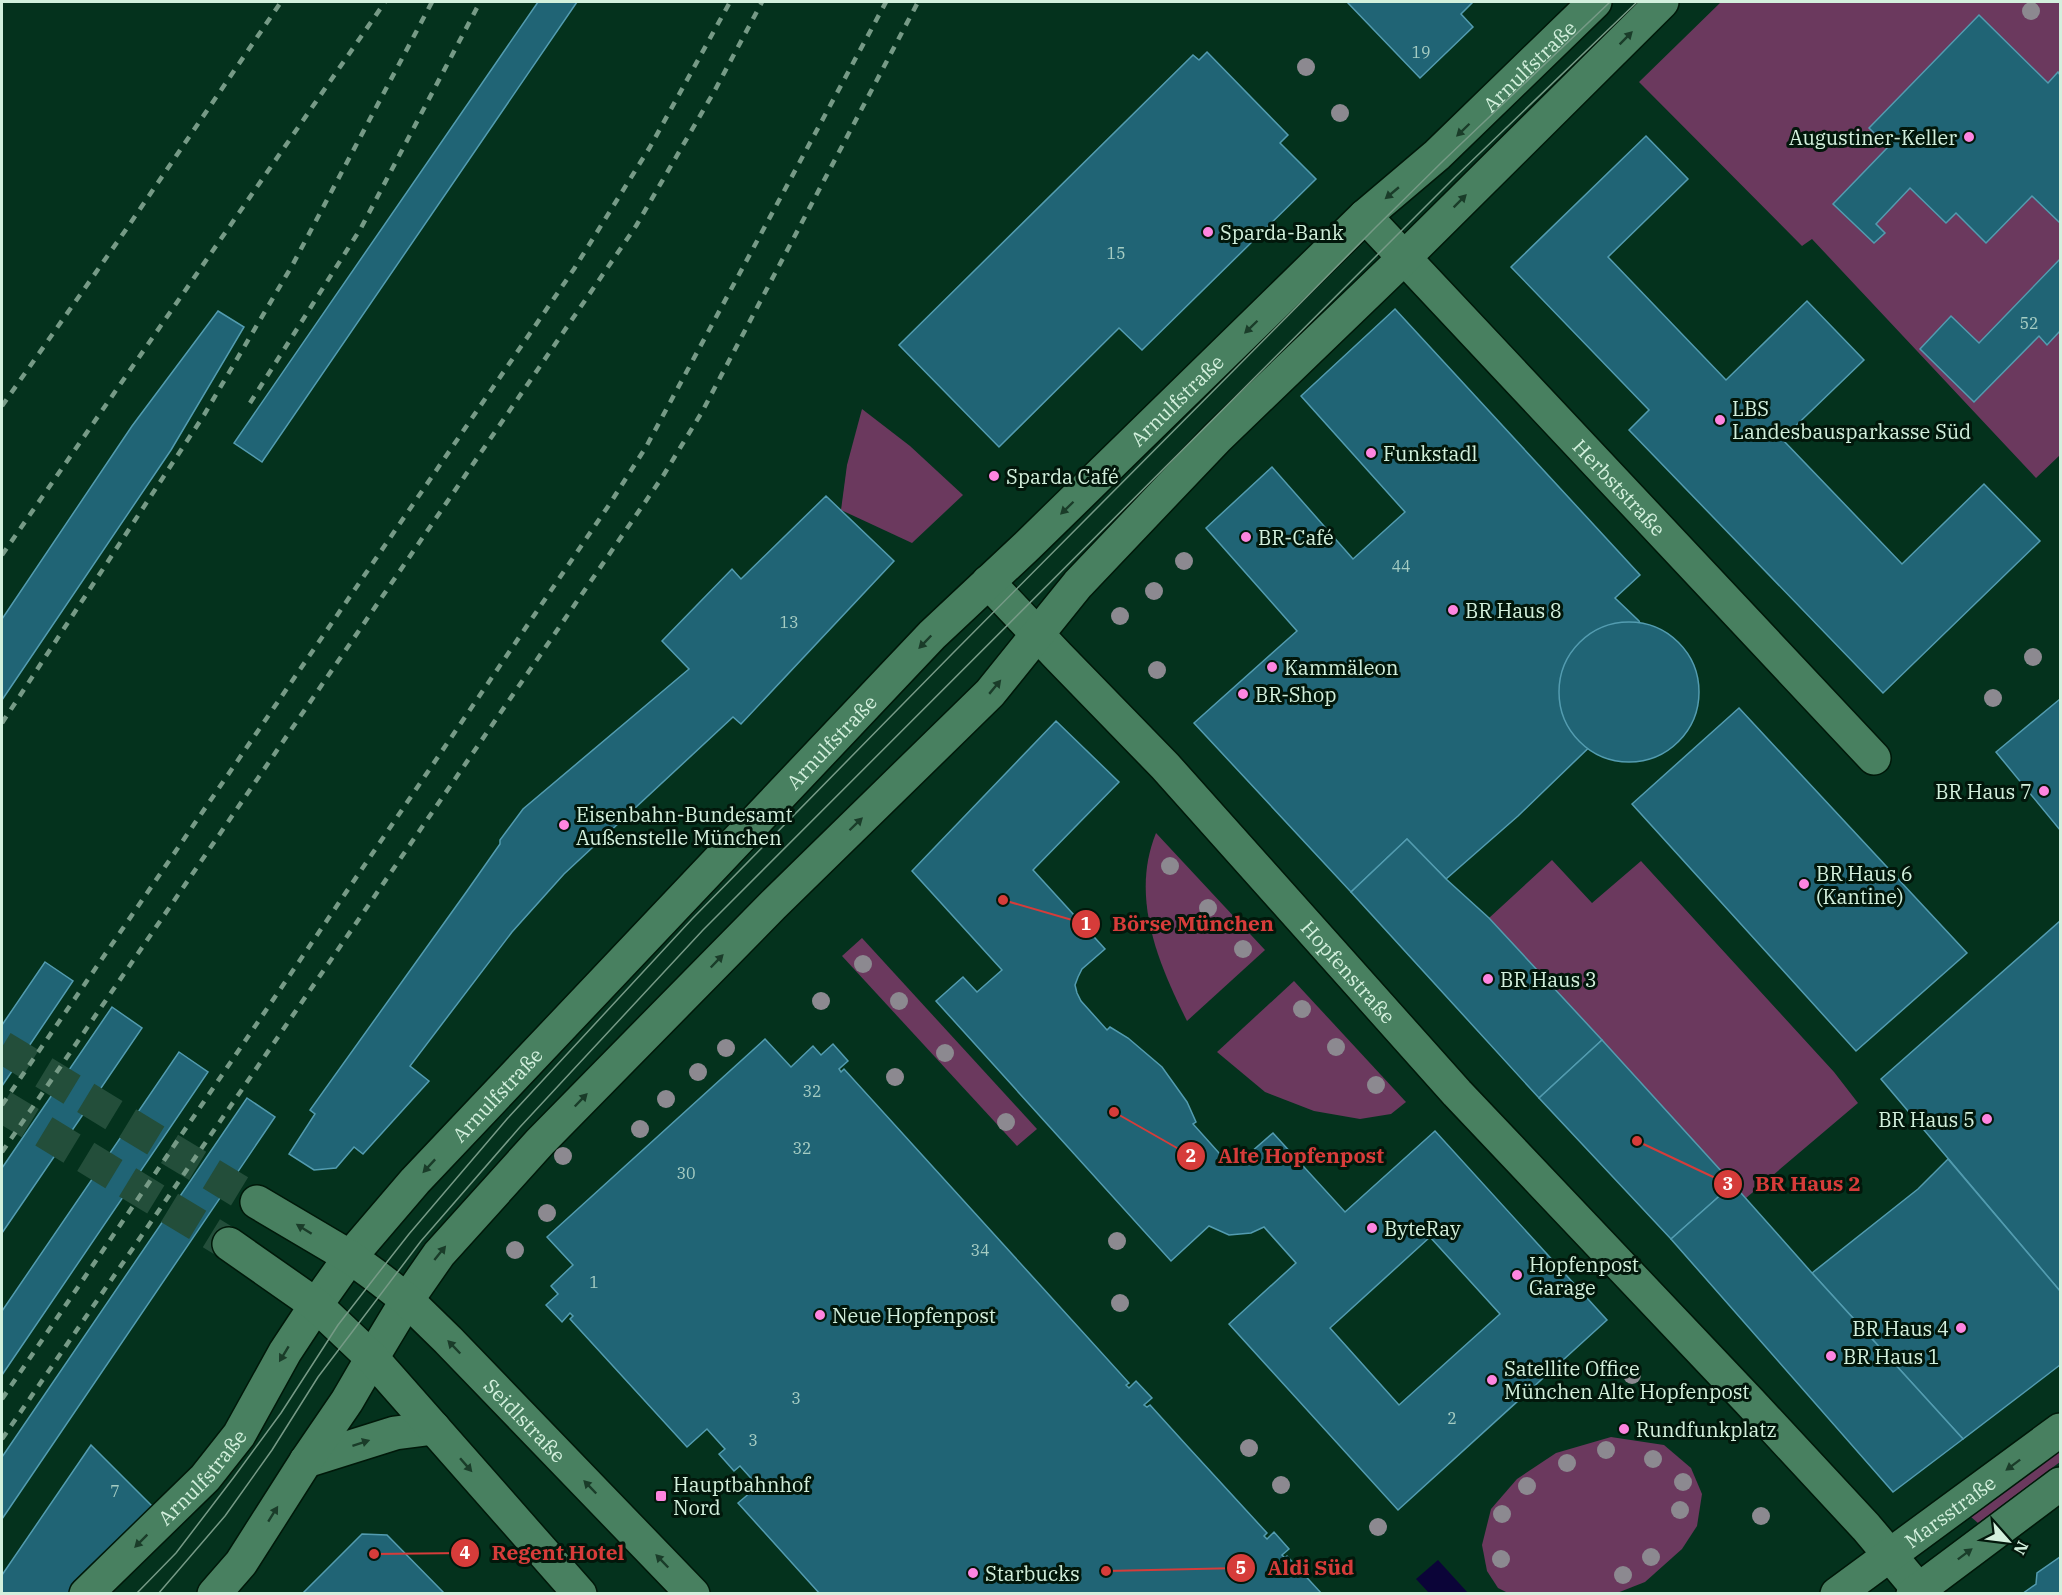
<svg xmlns="http://www.w3.org/2000/svg" width="2062" height="1595" viewBox="0 0 2062 1595" font-family="'IBM Plex Serif',serif">
<style>
.green{fill:#6b395e}
.water{fill:#0b0438}
.building{fill:#206475;stroke:#539cb0;stroke-width:1.5;fill-rule:evenodd}
.lines{fill:none;stroke-linecap:round;stroke-linejoin:round}
.secondary-tunnel{stroke:#234e3a;stroke-width:33;stroke-dasharray:33 16;stroke-linecap:butt}
.minor-casing{stroke:#001809;stroke-width:36}
.tertiary-casing{stroke:#001809;stroke-width:36}
.secondary-casing{stroke:#001809;stroke-width:36}
.minor{stroke:#488060;stroke-width:33}
.tertiary{stroke:#488060;stroke-width:33}
.secondary{stroke:#488060;stroke-width:33}
.tram{stroke:#769a86;stroke-width:1.5}
.rail{stroke:#769a86;stroke-width:4.5;stroke-dasharray:8 8;stroke-linecap:butt}
.tree{fill:#8c8990}
.oneway{fill:#1a3c29}
.poi-dot{fill:#fe85e0;stroke:#02170b;stroke-width:2}
.labels{text-anchor:middle;dominant-baseline:central;stroke-width:6;stroke-linejoin:round;paint-order:stroke}
.number-label{font-size:16px;fill:#a6cdc3}
.street-label{font-size:20px;fill:#d3f0dd;stroke:#02170b}
.poi-label{font-size:20px;fill:#d3f0dd;stroke:#02170b;text-anchor:start}
.leader{fill:none;stroke:#d63c3a;stroke-width:2}
.callout-dot{fill:#d63c3a;stroke:#02170b;stroke-width:2}
.mark-label{font-size:18px;text-anchor:middle;font-weight:bold;fill:#fff}
.callout-label{font-size:21px;text-anchor:middle;font-weight:bold;fill:#d63c3a;stroke:#02170b;stroke-width:6;stroke-linejoin:round;paint-order:stroke}
</style>
<rect width="100%" height="100%" fill="#04321d"/>
<g class="green">
<polygon points="1721,2 2060,2 2060,455 2036,478 1812,239 1802,246 1639,82"/>
<polygon points="862,409 910,446 963,495 912,543 841,510 847,465"/>
<path d="M1156,833l109,117 -78,71c-29,-58 -57,-124 -31,-188z"/>
<polygon points="1552,860 1592,903 1641,861 1834,1072 1858,1103 1746,1198 1489,918"/>
<polygon points="862,938 1037,1129 1017,1146 842,956"/>
<polygon points="1294,981 1406,1102 1391,1114 1360,1119 1314,1111 1265,1092 1217,1052"/>
<polygon points="1611,1437 1664,1445 1691,1468 1702,1494 1697,1526 1682,1549 1645,1582 1617,1593 1510,1594 1498,1588 1487,1571 1482,1545 1491,1509 1517,1479 1556,1453"/>
<polygon points="2060,1450 2060,1462 1978,1523 1971,1517"/>
</g>
<polygon class="water" points="1438,1560 1468,1593 1429,1593 1416,1579"/>
<g class="building">
<polygon points="538,2 577,2 262,462 234,443"/>
<polygon points="1347,2 1473,2 1461,14 1473,27 1420,78"/>
<polygon points="1979,15 2048,83 2058,72 2060,75 2060,223 2032,196 1986,243 1956,213 1946,223 1910,188 1876,224 1885,233 1874,243 1833,204 1888,147 1869,128"/>
<polygon points="1207,52 1288,135 1280,143 1316,179 1142,350 1119,328 999,447 899,345 1193,55 1199,60"/>
<polygon points="1646,136 1688,179 1608,257 1726,380 1807,301 1864,360 1782,439 1902,564 1984,484 2040,541 1883,693 1629,430 1649,410 1511,267"/>
<polygon points="2060,259 2060,331 2047,345 2039,336 1974,402 1920,349 1951,316 1979,343"/>
<polygon points="1395,309 1640,575 1615,598 1639,621 1661,678 1518,816 1446,879 1407,839 1351,892 1194,723 1297,631 1206,528 1272,467 1353,559 1405,512 1301,396"/>
<polygon points="218,311 244,327 171,450 2,700 2,619 132,426"/>
<polygon points="826,496 894,561 741,724 733,717 564,874 512,932 410,1066 429,1081 363,1154 354,1147 336,1168 314,1170 289,1154 315,1114 310,1110 467,891 500,844 500,840 523,809 689,669 662,641 732,569 741,579"/>
<circle cx="1629" cy="692" r="70"/>
<polygon points="2060,699 2060,830 1996,752"/>
<polygon points="1739,708 1967,953 1856,1051 1632,804"/>
<path d="M1056,721l63,61 -86,88 72,79 -23,20 -4,8 -3,8 2,8 4,8 26,29 3,-3 18,11 34,29 25,35 9,20 -3,2 26,29 7,5 9,2 8,-1 30,-26 72,79 90,-81 172,189 -209,190 -169,-186 67,-61 -32,-36 -13,6 -22,2 -20,-9 -38,35 -235,-260 27,-24 14,15 25,-22 -90,-99zM1430,1237l70,77 -101,91 -69,-77z"/>
<polygon points="1407,839 1446,879 1489,918 1602,1040 1539,1098 1351,892"/>
<polygon points="2060,921 2060,1291 1881,1079"/>
<polygon points="45,962 73,981 2,1086 2,1025"/>
<polygon points="112,1007 142,1028 2,1233 2,1168"/>
<polygon points="765,1039 791,1067 813,1046 821,1055 833,1044 848,1061 839,1069 841,1072 844,1069 1129,1383 1126,1385 1129,1388 1136,1381 1152,1398 1144,1405 1147,1407 1150,1405 1189,1448 1267,1533 1264,1536 1267,1539 1274,1532 1289,1549 1282,1555 1285,1558 1287,1556 1322,1594 820,1594 738,1503 758,1486 740,1466 734,1471 719,1454 725,1449 707,1429 687,1447 570,1319 573,1316 570,1313 562,1322 546,1305 558,1294 551,1286 573,1265 547,1237"/>
<polygon points="1602,1040 1733,1184 1671,1239 1539,1098"/>
<polygon points="179,1052 208,1072 2,1375 2,1311"/>
<polygon points="247,1098 275,1117 2,1519 2,1457"/>
<polygon points="1948,1159 2060,1291 2060,1365 1963,1439 1812,1273 1918,1189"/>
<polygon points="1733,1184 1812,1273 1963,1439 1893,1492 1671,1239"/>
<polygon points="91,1445 154,1508 68,1594 2,1594 2,1575"/>
<polygon points="362,1534 387,1535 445,1594 302,1594"/>
<polygon points="2060,1557 2060,1594 2022,1594 2036,1584 2037,1573"/>
</g>
<g class="lines">
<g class="secondary-tunnel">
<polyline points="2,1047 257,1202"/>
<polyline points="2,1106 229,1244"/>
</g>
<defs>
<g id="minor">
<path id="s1" d="M1365,216l509,542"/>
<path id="s2" d="M988,582l70,74 107,110 292,327 292,308 117,126 53,63"/>
<polyline points="306,1461 395,1433 434,1428"/>
<path id="s3" d="M86,1594l119,-116 34,-43 46,-83 31,-47"/>
<polyline points="214,1594 241,1563 306,1461 347,1401 372,1358"/>
</g>
<g id="tertiary">
<path id="s4" d="M316,1305l34,-48 65,-76 517,-546 95,-89 338,-330 72,-61 158,-153"/>
<polyline points="372,1358 407,1300 439,1254 540,1142 772,906 990,693 1078,584 1217,438 1404,258 1662,2"/>
</g>
<g id="secondary">
<path id="s5" d="M257,1202l93,55 26,19 31,24 41,40 245,254"/>
<polyline points="229,1244 316,1305 372,1358 580,1594"/>
<path id="s6" d="M1837,1594l223,-164"/>
<polyline points="1913,1594 2060,1484"/>
</g>
</defs>
<use href="#minor" class="minor-casing"/>
<use href="#tertiary" class="tertiary-casing"/>
<use href="#secondary" class="secondary-casing"/>
<use href="#minor" class="minor"/>
<use href="#tertiary" class="tertiary"/>
<use href="#secondary" class="secondary"/>
<g class="tram">
<polyline points="136,1594 176,1553 234,1477 281,1413 338,1325 376,1276 409,1234 507,1119 692,919 952,654 1375,228 1443,161 1610,2"/>
<polyline points="158,1594 225,1516 272,1450 318,1377 421,1241 520,1127 703,930 1456,176 1637,2"/>
</g>
<g class="rail">
<polyline points="250,403 361,228 480,2"/>
<polyline points="2,406 125,231 281,2"/>
<polyline points="2,555 385,2"/>
<polyline points="2,723 204,415 293,264 432,2"/>
<polyline points="2,1105 574,269 650,147 730,2"/>
<polyline points="2,1152 636,226 715,90 762,2"/>
<polyline points="2,1399 609,505 646,447 886,2"/>
<polyline points="2,1439 663,476 702,412 918,2"/>
</g>
</g>
<g class="tree">
<circle cx="2031" cy="11" r="9"/>
<circle cx="1306" cy="67" r="9"/>
<circle cx="1340" cy="113" r="9"/>
<circle cx="1184" cy="561" r="9"/>
<circle cx="1154" cy="591" r="9"/>
<circle cx="1120" cy="616" r="9"/>
<circle cx="2033" cy="657" r="9"/>
<circle cx="1157" cy="670" r="9"/>
<circle cx="1993" cy="698" r="9"/>
<circle cx="1170" cy="866" r="9"/>
<circle cx="1208" cy="908" r="9"/>
<circle cx="1243" cy="949" r="9"/>
<circle cx="863" cy="964" r="9"/>
<circle cx="821" cy="1001" r="9"/>
<circle cx="899" cy="1001" r="9"/>
<circle cx="1302" cy="1009" r="9"/>
<circle cx="1336" cy="1047" r="9"/>
<circle cx="726" cy="1048" r="9"/>
<circle cx="945" cy="1053" r="9"/>
<circle cx="698" cy="1072" r="9"/>
<circle cx="895" cy="1077" r="9"/>
<circle cx="1376" cy="1085" r="9"/>
<circle cx="666" cy="1099" r="9"/>
<circle cx="1006" cy="1122" r="9"/>
<circle cx="640" cy="1129" r="9"/>
<circle cx="563" cy="1156" r="9"/>
<circle cx="547" cy="1213" r="9"/>
<circle cx="1117" cy="1241" r="9"/>
<circle cx="515" cy="1250" r="9"/>
<circle cx="1120" cy="1303" r="9"/>
<circle cx="1632" cy="1375" r="9"/>
<circle cx="1249" cy="1448" r="9"/>
<circle cx="1606" cy="1450" r="9"/>
<circle cx="1653" cy="1459" r="9"/>
<circle cx="1567" cy="1463" r="9"/>
<circle cx="1683" cy="1482" r="9"/>
<circle cx="1281" cy="1485" r="9"/>
<circle cx="1527" cy="1486" r="9"/>
<circle cx="1680" cy="1510" r="9"/>
<circle cx="1502" cy="1514" r="9"/>
<circle cx="1761" cy="1516" r="9"/>
<circle cx="1378" cy="1527" r="9"/>
<circle cx="1651" cy="1557" r="9"/>
<circle cx="1501" cy="1559" r="9"/>
<circle cx="1623" cy="1575" r="9"/>
</g>
<defs><path id="oneway-solid" d="M-6-.8H1V-3.2L6.5 0L1 3.2V.8H-6Z" transform="scale(1.5)"/></defs>
<g class="oneway">
<use href="#oneway-solid" transform="translate(1626 38) rotate(-45)"/>
<use href="#oneway-solid" transform="translate(1463 130) rotate(136)"/>
<use href="#oneway-solid" transform="translate(1392 193) rotate(140)"/>
<use href="#oneway-solid" transform="translate(1460 201) rotate(-45)"/>
<use href="#oneway-solid" transform="translate(1251 327) rotate(136)"/>
<use href="#oneway-solid" transform="translate(1067 508) rotate(136)"/>
<use href="#oneway-solid" transform="translate(925 642) rotate(134)"/>
<use href="#oneway-solid" transform="translate(995 687) rotate(-50)"/>
<use href="#oneway-solid" transform="translate(856 824) rotate(-44)"/>
<use href="#oneway-solid" transform="translate(717 961) rotate(-46)"/>
<use href="#oneway-solid" transform="translate(581 1100) rotate(-46)"/>
<use href="#oneway-solid" transform="translate(429 1166) rotate(133)"/>
<use href="#oneway-solid" transform="translate(304 1229) rotate(-148)"/>
<use href="#oneway-solid" transform="translate(440 1253) rotate(-51)"/>
<use href="#oneway-solid" transform="translate(454 1347) rotate(-134)"/>
<use href="#oneway-solid" transform="translate(284 1354) rotate(121)"/>
<use href="#oneway-solid" transform="translate(361 1443) rotate(-18)"/>
<use href="#oneway-solid" transform="translate(466 1465) rotate(49)"/>
<use href="#oneway-solid" transform="translate(2013 1465) rotate(143)"/>
<use href="#oneway-solid" transform="translate(590 1487) rotate(-134)"/>
<use href="#oneway-solid" transform="translate(273 1514) rotate(-58)"/>
<use href="#oneway-solid" transform="translate(141 1541) rotate(135)"/>
<use href="#oneway-solid" transform="translate(1965 1554) rotate(-37)"/>
<use href="#oneway-solid" transform="translate(662 1561) rotate(-134)"/>
</g>
<g class="poi-dot">
<circle cx="1969" cy="137" r="6"/>
<circle cx="1208" cy="232" r="6"/>
<circle cx="1720" cy="420" r="6"/>
<circle cx="1371" cy="453" r="6"/>
<circle cx="994" cy="476" r="6"/>
<circle cx="1246" cy="537" r="6"/>
<circle cx="1453" cy="610" r="6"/>
<circle cx="1272" cy="667" r="6"/>
<circle cx="1243" cy="694" r="6"/>
<circle cx="2044" cy="791" r="6"/>
<circle cx="564" cy="825" r="6"/>
<circle cx="1804" cy="884" r="6"/>
<circle cx="1488" cy="979" r="6"/>
<circle cx="1987" cy="1119" r="6"/>
<circle cx="1372" cy="1228" r="6"/>
<circle cx="1517" cy="1275" r="6"/>
<circle cx="820" cy="1315" r="6"/>
<circle cx="1961" cy="1328" r="6"/>
<circle cx="1831" cy="1356" r="6"/>
<circle cx="1492" cy="1380" r="6"/>
<circle cx="1624" cy="1429" r="6"/>
<rect x="655" y="1490" width="12" height="12" rx="3"/>
<circle cx="973" cy="1573" r="6"/>
</g>
<g class="labels">
<g class="number-label">
<text x="1421" y="52">19</text>
<text x="1116" y="253">15</text>
<text x="2029" y="323">52</text>
<text x="1401" y="566">44</text>
<text x="789" y="622">13</text>
<text x="812" y="1091">32</text>
<text x="802" y="1148">32</text>
<text x="686" y="1173">30</text>
<text x="980" y="1250">34</text>
<text x="594" y="1282">1</text>
<text x="796" y="1398">3</text>
<text x="1452" y="1418">2</text>
<text x="753" y="1440">3</text>
<text x="115" y="1491">7</text>
</g>
<g class="street-label">
<text stroke="none"><textPath href="#s4" startOffset="1736">Arnulfstraße</textPath></text>
<text stroke="none"><textPath href="#s4" startOffset="1250">Arnulfstraße</textPath></text>
<text stroke="none"><textPath href="#s1" startOffset="372">Herbststraße</textPath></text>
<text stroke="none"><textPath href="#s4" startOffset="764">Arnulfstraße</textPath></text>
<text stroke="none"><textPath href="#s2" startOffset="531">Hopfenstraße</textPath></text>
<text stroke="none"><textPath href="#s4" startOffset="278">Arnulfstraße</textPath></text>
<text stroke="none"><textPath href="#s5" startOffset="348">Seidlstraße</textPath></text>
<text stroke="none"><textPath href="#s3" startOffset="165">Arnulfstraße</textPath></text>
<text stroke="none"><textPath href="#s6" startOffset="140">Marsstraße</textPath></text>
</g>
<g class="poi-label">
<text x="1957" y="137" text-anchor="end">Augustiner-Keller</text>
<text x="1220" y="232">Sparda-Bank</text>
<text x="1732" y="408">LBS<tspan x="1732" dy="23">Landesbausparkasse Süd</tspan></text>
<text x="1383" y="453">Funkstadl</text>
<text x="1006" y="476">Sparda Café</text>
<text x="1258" y="537">BR-Café</text>
<text x="1465" y="610">BR Haus 8</text>
<text x="1284" y="667">Kammäleon</text>
<text x="1255" y="694">BR-Shop</text>
<text x="2032" y="791" text-anchor="end">BR Haus 7</text>
<text x="576" y="814">Eisenbahn-Bundesamt<tspan x="576" dy="23">Außenstelle München</tspan></text>
<text x="1816" y="873">BR Haus 6<tspan x="1816" dy="23">(Kantine)</tspan></text>
<text x="1500" y="979">BR Haus 3</text>
<text x="1975" y="1119" text-anchor="end">BR Haus 5</text>
<text x="1384" y="1228">ByteRay</text>
<text x="1529" y="1264">Hopfenpost<tspan x="1529" dy="23">Garage</tspan></text>
<text x="832" y="1315">Neue Hopfenpost</text>
<text x="1949" y="1328" text-anchor="end">BR Haus 4</text>
<text x="1843" y="1356">BR Haus 1</text>
<text x="1504" y="1368">Satellite Office<tspan x="1504" dy="23">München Alte Hopfenpost</tspan></text>
<text x="1636" y="1429">Rundfunkplatz</text>
<text x="673" y="1484">Hauptbahnhof<tspan x="673" dy="23">Nord</tspan></text>
<text x="985" y="1573">Starbucks</text>
</g>
</g>
<path class="leader" d="M1003 900L1086 924M1114 1112L1191 1156M1637 1141L1728 1184M374 1554L465 1553M1106 1571L1241 1568"/>
<g class="callout-dot">
<circle cx="1003" cy="900" r="6"/>
<circle cx="1114" cy="1112" r="6"/>
<circle cx="1637" cy="1141" r="6"/>
<circle cx="374" cy="1554" r="6"/>
<circle cx="1106" cy="1571" r="6"/>
<circle cx="1086" cy="924" r="15"/>
<circle cx="1191" cy="1156" r="15"/>
<circle cx="1728" cy="1184" r="15"/>
<circle cx="465" cy="1553" r="15"/>
<circle cx="1241" cy="1568" r="15"/>
</g>
<g class="mark-label">
<text x="1086" y="930">1</text>
<text x="1191" y="1162">2</text>
<text x="1728" y="1190">3</text>
<text x="465" y="1559">4</text>
<text x="1241" y="1574">5</text>
</g>
<g class="callout-label">
<text x="1193" y="931">Börse München</text>
<text x="1301" y="1163">Alte Hopfenpost</text>
<text x="1808" y="1191">BR Haus 2</text>
<text x="558" y="1560">Regent Hotel</text>
<text x="1311" y="1575">Aldi Süd</text>
</g>
<rect width="2062" height="1595" fill="none" stroke="#d3f0dd" stroke-width="6"/>
<g transform="translate(2008 1541) rotate(118)" stroke="#02170b" stroke-width="4.5" paint-order="stroke">
<path d="M0-4.5L10 22L0 15L-10 22Z" fill="#d3f0dd"/>
<text y="-9" font-size="16" font-weight="bold" text-anchor="middle" fill="#d3f0dd">N</text>
</g>
</svg>
